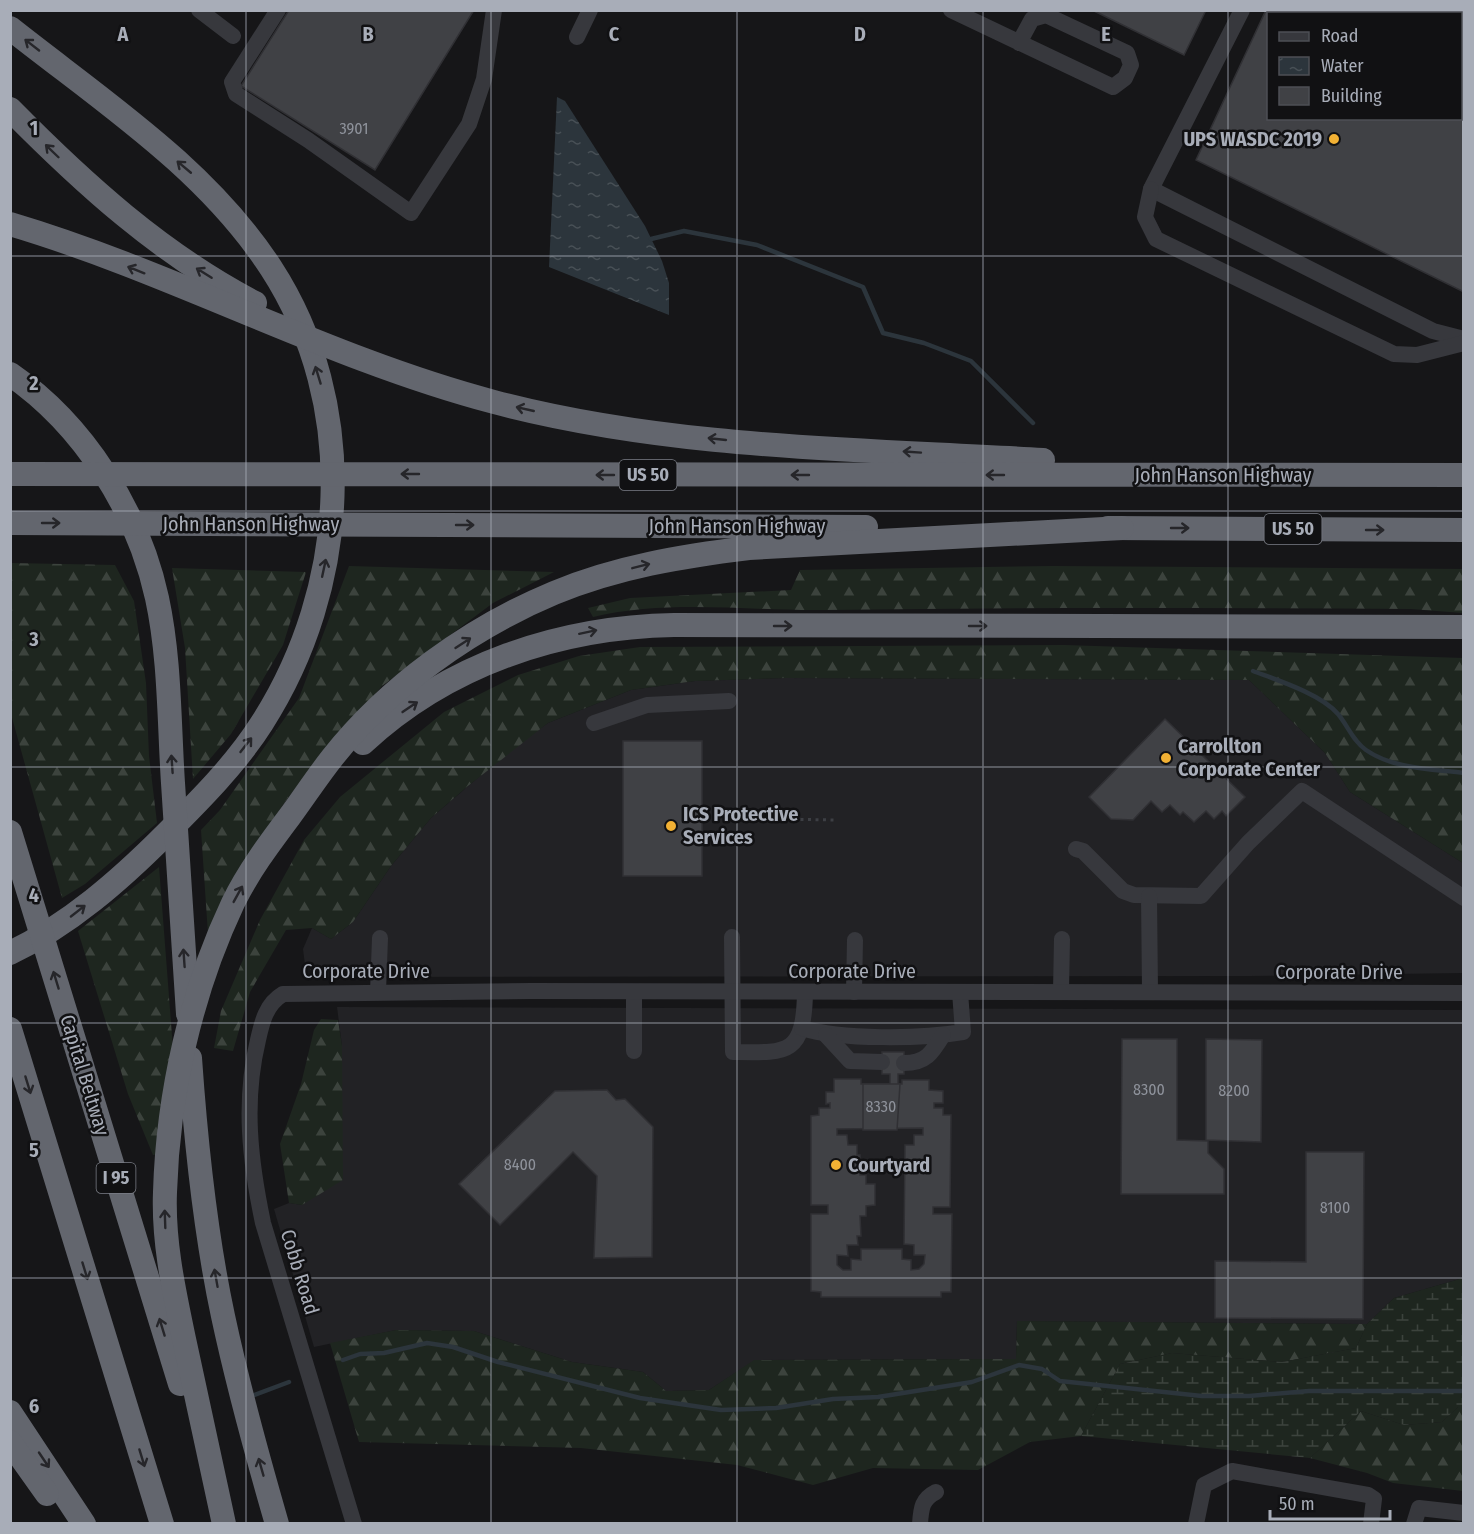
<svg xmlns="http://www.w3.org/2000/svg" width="1474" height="1534" viewBox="0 0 1474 1534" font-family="'Fira Sans Condensed',sans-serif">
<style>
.built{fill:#222225}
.forest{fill:url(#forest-firs)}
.wetland{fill:url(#wetland-marsh)}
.water{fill:url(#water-ripples)}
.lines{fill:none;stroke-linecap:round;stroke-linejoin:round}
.stream{stroke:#2c353c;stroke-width:4.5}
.building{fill:#404145;stroke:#303034;stroke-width:1.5;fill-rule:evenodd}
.path{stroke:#3d3f44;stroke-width:3;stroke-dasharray:3 4.5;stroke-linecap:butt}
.minor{stroke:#37383d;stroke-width:16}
.highway{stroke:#63666e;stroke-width:24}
.oneway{stroke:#26262a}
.grid{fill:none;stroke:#a8adb8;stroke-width:1.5;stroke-opacity:0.55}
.poi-dot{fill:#f2b134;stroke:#111113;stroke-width:2}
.labels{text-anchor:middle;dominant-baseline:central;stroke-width:5;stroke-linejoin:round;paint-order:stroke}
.number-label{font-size:16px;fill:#8e929b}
.shield{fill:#111113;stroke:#7b7e86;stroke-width:1.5}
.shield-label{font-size:18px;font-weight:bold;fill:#a8adb8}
.poi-label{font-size:20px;font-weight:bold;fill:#a8adb8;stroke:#111113;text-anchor:start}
.street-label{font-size:20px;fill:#a8adb8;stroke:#111113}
.grid-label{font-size:20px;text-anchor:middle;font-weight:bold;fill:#a8adb8;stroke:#111113;stroke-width:5;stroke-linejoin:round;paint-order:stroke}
</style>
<defs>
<pattern id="forest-firs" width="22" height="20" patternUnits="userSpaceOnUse" patternTransform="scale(1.5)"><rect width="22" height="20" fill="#1e261f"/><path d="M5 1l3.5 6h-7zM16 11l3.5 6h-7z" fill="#3c433d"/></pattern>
<pattern id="wetland-marsh" width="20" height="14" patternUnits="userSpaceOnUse" patternTransform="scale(1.5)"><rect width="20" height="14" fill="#1e261f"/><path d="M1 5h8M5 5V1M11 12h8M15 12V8" fill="none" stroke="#3c433d"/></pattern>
<pattern id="water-ripples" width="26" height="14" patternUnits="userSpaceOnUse" patternTransform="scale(1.5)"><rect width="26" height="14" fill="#2c353c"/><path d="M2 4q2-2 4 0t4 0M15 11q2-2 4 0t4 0" fill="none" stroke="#485056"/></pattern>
</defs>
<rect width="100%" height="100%" fill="#161618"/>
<g class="built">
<polygon points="786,678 1249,680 1325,753 1350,792 1463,863 1463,973 1249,976 328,977 314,973 305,965 303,949 312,928 331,939 353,922 391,866 431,818 508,752 548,723 631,690 695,681"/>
<polygon points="337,1007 1463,1010 1463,1278 1394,1298 1367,1324 1017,1321 1016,1359 755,1360 709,1390 666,1391 643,1372 572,1362 474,1331 396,1330 314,1347 274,1209 289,1203 302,1205 311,1198 342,1046"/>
</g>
<g class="forest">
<polygon points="10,563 115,565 134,601 146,683 149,756 157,823 85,884 62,898 11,714"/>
<polygon points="349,566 554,572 493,603 382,686 287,799 237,872 208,934 201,830 220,810 299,698"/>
<path d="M1053,566l410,3v44l-52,-4c-196,-1 -391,-2 -587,1 -76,1 -156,-11 -231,7l-5,-9 42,-10 161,-8 9,-20z"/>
<polygon points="172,568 306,572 283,645 231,734 193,779 185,648"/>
<polygon points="1064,645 1463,658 1463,863 1350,792 1325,753 1249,680 786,678 695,681 631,690 548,723 468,786 431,818 391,866 353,922 331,939 312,928 286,930 250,992 233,1051 214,1048 221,1011 260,920 304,840 340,797 444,712 518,675 579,656 640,647"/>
<polygon points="159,867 174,1062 161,1154 153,1155 128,1094 78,931"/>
<polygon points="321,1019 338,1020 342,1046 343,1180 302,1205 289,1203 280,1144 301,1084 314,1030"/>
<polygon points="1017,1321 1367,1324 1356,1348 1282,1362 1172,1353 1120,1364 1081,1436 1030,1442 978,1470 873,1468 813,1485 737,1465 581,1448 359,1442 330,1343 396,1330 474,1331 572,1362 643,1372 666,1391 709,1390 754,1360 1016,1359"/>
<polygon points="1458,1407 1463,1407 1463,1491 1393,1483 1367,1473 1310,1458 1361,1411 1404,1425 1442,1422"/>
</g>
<polygon class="wetland" points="1463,1278 1463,1407 1458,1407 1442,1422 1404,1425 1361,1411 1310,1458 1081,1436 1120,1364 1172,1353 1282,1362 1356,1348 1367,1324 1394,1298"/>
<polygon class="water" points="557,97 565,101 645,226 662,261 669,283 669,315 549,267"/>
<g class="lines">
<g class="stream">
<polyline points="651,239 684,231 757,245 863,287 883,333 924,343 971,361 1033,423"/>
<path d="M1253,671c24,9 68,23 85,43 10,12 15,27 28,36 27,19 66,19 98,23"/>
<polyline points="343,1360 360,1354 384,1353 427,1343 453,1347 498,1362 640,1398 721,1410 776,1408 833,1399 878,1397 972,1382 1019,1365 1042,1369 1060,1381 1202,1396 1249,1396 1309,1391 1464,1391"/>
<polyline points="249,1397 289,1382"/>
</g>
</g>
<g class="building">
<polygon points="289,10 474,10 375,170 241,86"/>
<polygon points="1092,10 1206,10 1184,55"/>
<path d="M1266,10h198v282l-268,-132zM1268,14h192v104h-192z"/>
<polygon points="1165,719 1245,797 1226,816 1222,811 1214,819 1206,811 1194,822 1183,812 1180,815 1170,805 1162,812 1151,801 1133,820 1111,819 1089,797"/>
<rect x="623" y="741" width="79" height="135"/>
<polygon points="1122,1039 1177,1039 1177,1140 1208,1141 1208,1153 1224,1169 1224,1194 1121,1194"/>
<polygon points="1206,1039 1262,1040 1261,1142 1206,1140"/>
<path d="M882,1052h22v22h-6v10h4v-4h27v10l14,1v12h-9v5h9v7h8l-1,92h-17v7h19l-1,78h-10v5h-120v-5l-10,-1v-77h17v-9h-17v-89l8,-1v-7h11v-5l-4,1v-12h8v-13h27v5h29v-10h-8zM923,1128v7h-9v10h-9l-1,99 10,1v10h11l-1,9 -5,5 -8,1v-10l-9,-1v-10h-41v11l-10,-1v11h-8l-6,-5v-10l11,1 -1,-11h11l-1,-9h4l-1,-20h6v-10l9,-1v-21h-9v-9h-6v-20h-3v-10h-9l-1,-10h-10v-6z"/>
<polygon points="863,1084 900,1084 897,1130 863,1130"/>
<polygon points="607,1090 616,1100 625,1099 653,1127 652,1257 594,1258 597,1176 573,1152 500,1225 459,1184 555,1091"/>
<polygon points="1306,1152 1364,1152 1363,1319 1215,1318 1215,1261 1306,1262"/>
</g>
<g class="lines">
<polyline class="path" points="778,819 835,820"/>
<g class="minor">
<polyline points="199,10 233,36"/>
<polyline points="278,10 232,82 236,94 308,140 411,213 469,124 484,79 494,10"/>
<polyline points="951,10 1113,87 1125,78 1131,65 1127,53 1046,15 1032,19 1019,43"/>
<polyline points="1242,10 1151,189 1433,331 1464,339"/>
<polyline points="577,37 590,10"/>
<polyline points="1151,189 1145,217 1156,239 1394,354 1417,355 1464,343"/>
<polyline points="594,723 647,705 729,701"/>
<polyline points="1076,849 1083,851 1123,891 1134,895 1201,896 1248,843 1302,791 1464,898"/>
<polyline points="1149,896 1150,991"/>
<path d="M732,937l1,115c55,1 71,3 72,-60"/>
<polyline points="1061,991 1062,939"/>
<polyline points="378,992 380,938"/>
<polyline points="634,992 634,1051"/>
<polyline points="854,992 855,940"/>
<path d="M802,1028c39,12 119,11 161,4l-3,-40"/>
<polyline points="826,1035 850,1061 882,1062"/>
<path d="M904,1063c22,0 28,-10 39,-28"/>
<path d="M354,1524l-91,-301c-13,-62 -20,-121 -5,-183 4,-18 8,-36 25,-46l248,-3 933,2"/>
<path d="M920,1524c1,-16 2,-25 16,-32"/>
<polyline points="1196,1524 1204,1485 1232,1471 1368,1495 1374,1499 1371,1524"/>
<polyline points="1414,1524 1419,1508 1464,1513"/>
</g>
<g class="highway">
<path d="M10,28c92,73 196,140 261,240 89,137 78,319 -9,455 -26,41 -62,77 -97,112 -45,45 -96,90 -155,118"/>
<path d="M10,109c74,75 151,145 245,194"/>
<path d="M10,224c165,49 317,134 484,178 178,47 366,47 549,58"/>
<path d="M10,374c74,51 128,137 147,224 13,60 12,124 16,185 5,77 10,154 15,231"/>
<polyline points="10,474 1464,475"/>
<polyline points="10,523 866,527"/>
<polyline points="1108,528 1464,530"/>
<path d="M363,743c85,-79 197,-116 311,-118l790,2"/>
<polyline points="10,832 180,1384"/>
<polyline points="10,1029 162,1524"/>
<path d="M190,1058c6,86 15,174 33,258 15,70 34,139 54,208"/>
<polyline points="10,1412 84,1524"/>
<polyline points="10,1442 47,1494"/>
<path d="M224,1524c-13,-62 -27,-123 -40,-185 -10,-48 -21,-97 -19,-147 3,-99 26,-200 68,-289 15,-31 36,-59 57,-87 14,-19 27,-39 42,-58 56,-71 138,-130 222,-165 62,-26 129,-37 195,-45l373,-20"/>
</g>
</g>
<defs><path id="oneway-shaft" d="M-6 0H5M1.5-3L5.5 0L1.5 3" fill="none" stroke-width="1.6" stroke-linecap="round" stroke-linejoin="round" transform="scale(1.5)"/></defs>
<g class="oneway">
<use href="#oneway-shaft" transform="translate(32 45) rotate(-142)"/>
<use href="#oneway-shaft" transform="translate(52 151) rotate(-136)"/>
<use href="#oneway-shaft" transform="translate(184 167) rotate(-140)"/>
<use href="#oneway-shaft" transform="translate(136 270) rotate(-158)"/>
<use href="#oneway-shaft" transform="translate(204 273) rotate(-148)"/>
<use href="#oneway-shaft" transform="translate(318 375) rotate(-107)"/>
<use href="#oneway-shaft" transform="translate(525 409) rotate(-167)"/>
<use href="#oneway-shaft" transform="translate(717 439) rotate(-174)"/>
<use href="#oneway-shaft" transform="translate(912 452) rotate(-176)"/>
<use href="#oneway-shaft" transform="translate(410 474) rotate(-180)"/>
<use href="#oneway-shaft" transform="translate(605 475) rotate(-180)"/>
<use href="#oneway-shaft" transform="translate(800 475) rotate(-180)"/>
<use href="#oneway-shaft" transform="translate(995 475) rotate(-180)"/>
<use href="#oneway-shaft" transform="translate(51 523)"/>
<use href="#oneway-shaft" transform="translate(465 525)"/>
<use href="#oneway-shaft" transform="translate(1180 528)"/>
<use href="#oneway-shaft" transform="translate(1375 530)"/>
<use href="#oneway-shaft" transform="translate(641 566) rotate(-14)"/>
<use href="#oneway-shaft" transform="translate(324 568) rotate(-78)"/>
<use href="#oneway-shaft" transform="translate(783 626)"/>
<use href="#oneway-shaft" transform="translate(978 626)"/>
<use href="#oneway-shaft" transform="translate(588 632) rotate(-12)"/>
<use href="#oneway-shaft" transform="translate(463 643) rotate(-33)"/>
<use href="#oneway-shaft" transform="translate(410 707) rotate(-34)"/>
<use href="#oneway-shaft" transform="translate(246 745) rotate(-52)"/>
<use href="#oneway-shaft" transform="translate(172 764) rotate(-94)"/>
<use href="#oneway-shaft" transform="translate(238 894) rotate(-61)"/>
<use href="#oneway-shaft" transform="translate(78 911) rotate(-38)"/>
<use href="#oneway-shaft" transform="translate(184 958) rotate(-94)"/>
<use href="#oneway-shaft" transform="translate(56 980) rotate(-107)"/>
<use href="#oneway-shaft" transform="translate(28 1085) rotate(73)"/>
<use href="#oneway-shaft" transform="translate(165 1219) rotate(-92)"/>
<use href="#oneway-shaft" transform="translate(85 1271) rotate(73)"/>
<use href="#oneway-shaft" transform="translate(216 1278) rotate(-100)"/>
<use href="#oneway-shaft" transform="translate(162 1327) rotate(-107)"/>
<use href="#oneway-shaft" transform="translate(142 1458) rotate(73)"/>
<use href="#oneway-shaft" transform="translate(44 1460) rotate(56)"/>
<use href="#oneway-shaft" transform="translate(261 1467) rotate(-106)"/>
</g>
<path class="grid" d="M246,10v1514M491,10v1514M737,10v1514M983,10v1514M1228,10v1514M10,256h1454M10,511h1454M10,767h1454M10,1023h1454M10,1278h1454"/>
<g class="poi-dot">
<circle cx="1334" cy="139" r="6"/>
<circle cx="1166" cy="758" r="6"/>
<circle cx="671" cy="826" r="6"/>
<circle cx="836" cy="1165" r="6"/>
</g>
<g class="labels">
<g class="number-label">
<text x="354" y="128">3901</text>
<text x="1149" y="1089">8300</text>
<text x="1234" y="1090">8200</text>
<text x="881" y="1106">8330</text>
<text x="520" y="1164">8400</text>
<text x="1335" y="1207">8100</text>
</g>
<g class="shield">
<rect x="619.5" y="460" width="57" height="30" rx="4.5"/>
<rect x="1264.5" y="514" width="57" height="30" rx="4.5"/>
<rect x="96.5" y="1163" width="39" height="30" rx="4.5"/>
</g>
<g class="shield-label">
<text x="648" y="475">US 50</text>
<text x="1293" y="529">US 50</text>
<text x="116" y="1178">I 95</text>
</g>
<g class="poi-label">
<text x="1322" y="139" text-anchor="end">UPS WASDC 2019</text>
<text x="1178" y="746">Carrollton<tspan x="1178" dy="23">Corporate Center</tspan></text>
<text x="683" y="814">ICS Protective<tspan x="683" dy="23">Services</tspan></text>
<text x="848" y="1165">Courtyard</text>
</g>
<g class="street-label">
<text x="1223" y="475">John Hanson Highway</text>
<text x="251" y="524">John Hanson Highway</text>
<text x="737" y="526">John Hanson Highway</text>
<text x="366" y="971">Corporate Drive</text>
<text x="852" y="971">Corporate Drive</text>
<text x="1339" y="972">Corporate Drive</text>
<text transform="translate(85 1075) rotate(73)">Capital Beltway</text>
<text transform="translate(300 1272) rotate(73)">Cobb Road</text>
</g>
</g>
<g class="grid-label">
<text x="123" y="41">A</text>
<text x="368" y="41">B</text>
<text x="614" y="41">C</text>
<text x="860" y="41">D</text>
<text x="1106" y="41">E</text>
<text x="34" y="135">1</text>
<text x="34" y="390">2</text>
<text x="34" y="646">3</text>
<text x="34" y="902">4</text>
<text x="34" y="1157">5</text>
<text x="34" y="1413">6</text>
</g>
<rect width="1474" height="1534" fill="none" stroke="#a8adb8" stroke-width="24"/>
<rect x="1267" y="12" width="195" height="108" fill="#111113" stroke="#4d4f55" stroke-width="1.5"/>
<rect x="1279" y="32" width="30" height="9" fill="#37383d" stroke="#4d4f55" stroke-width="1.5"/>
<text x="1321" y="42" font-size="18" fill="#a8adb8">Road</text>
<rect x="1279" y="57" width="30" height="18" fill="url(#water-ripples)" stroke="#4d4f55" stroke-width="1.5"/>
<text x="1321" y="72" font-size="18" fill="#a8adb8">Water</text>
<rect x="1279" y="87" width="30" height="18" fill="#404145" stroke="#4d4f55" stroke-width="1.5"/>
<text x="1321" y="102" font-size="18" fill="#a8adb8">Building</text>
<path d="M1270 1510v9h120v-9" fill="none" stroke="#a8adb8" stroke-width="3"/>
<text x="1279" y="1510" font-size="18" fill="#a8adb8" stroke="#111113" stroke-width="4.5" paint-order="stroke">50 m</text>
</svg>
